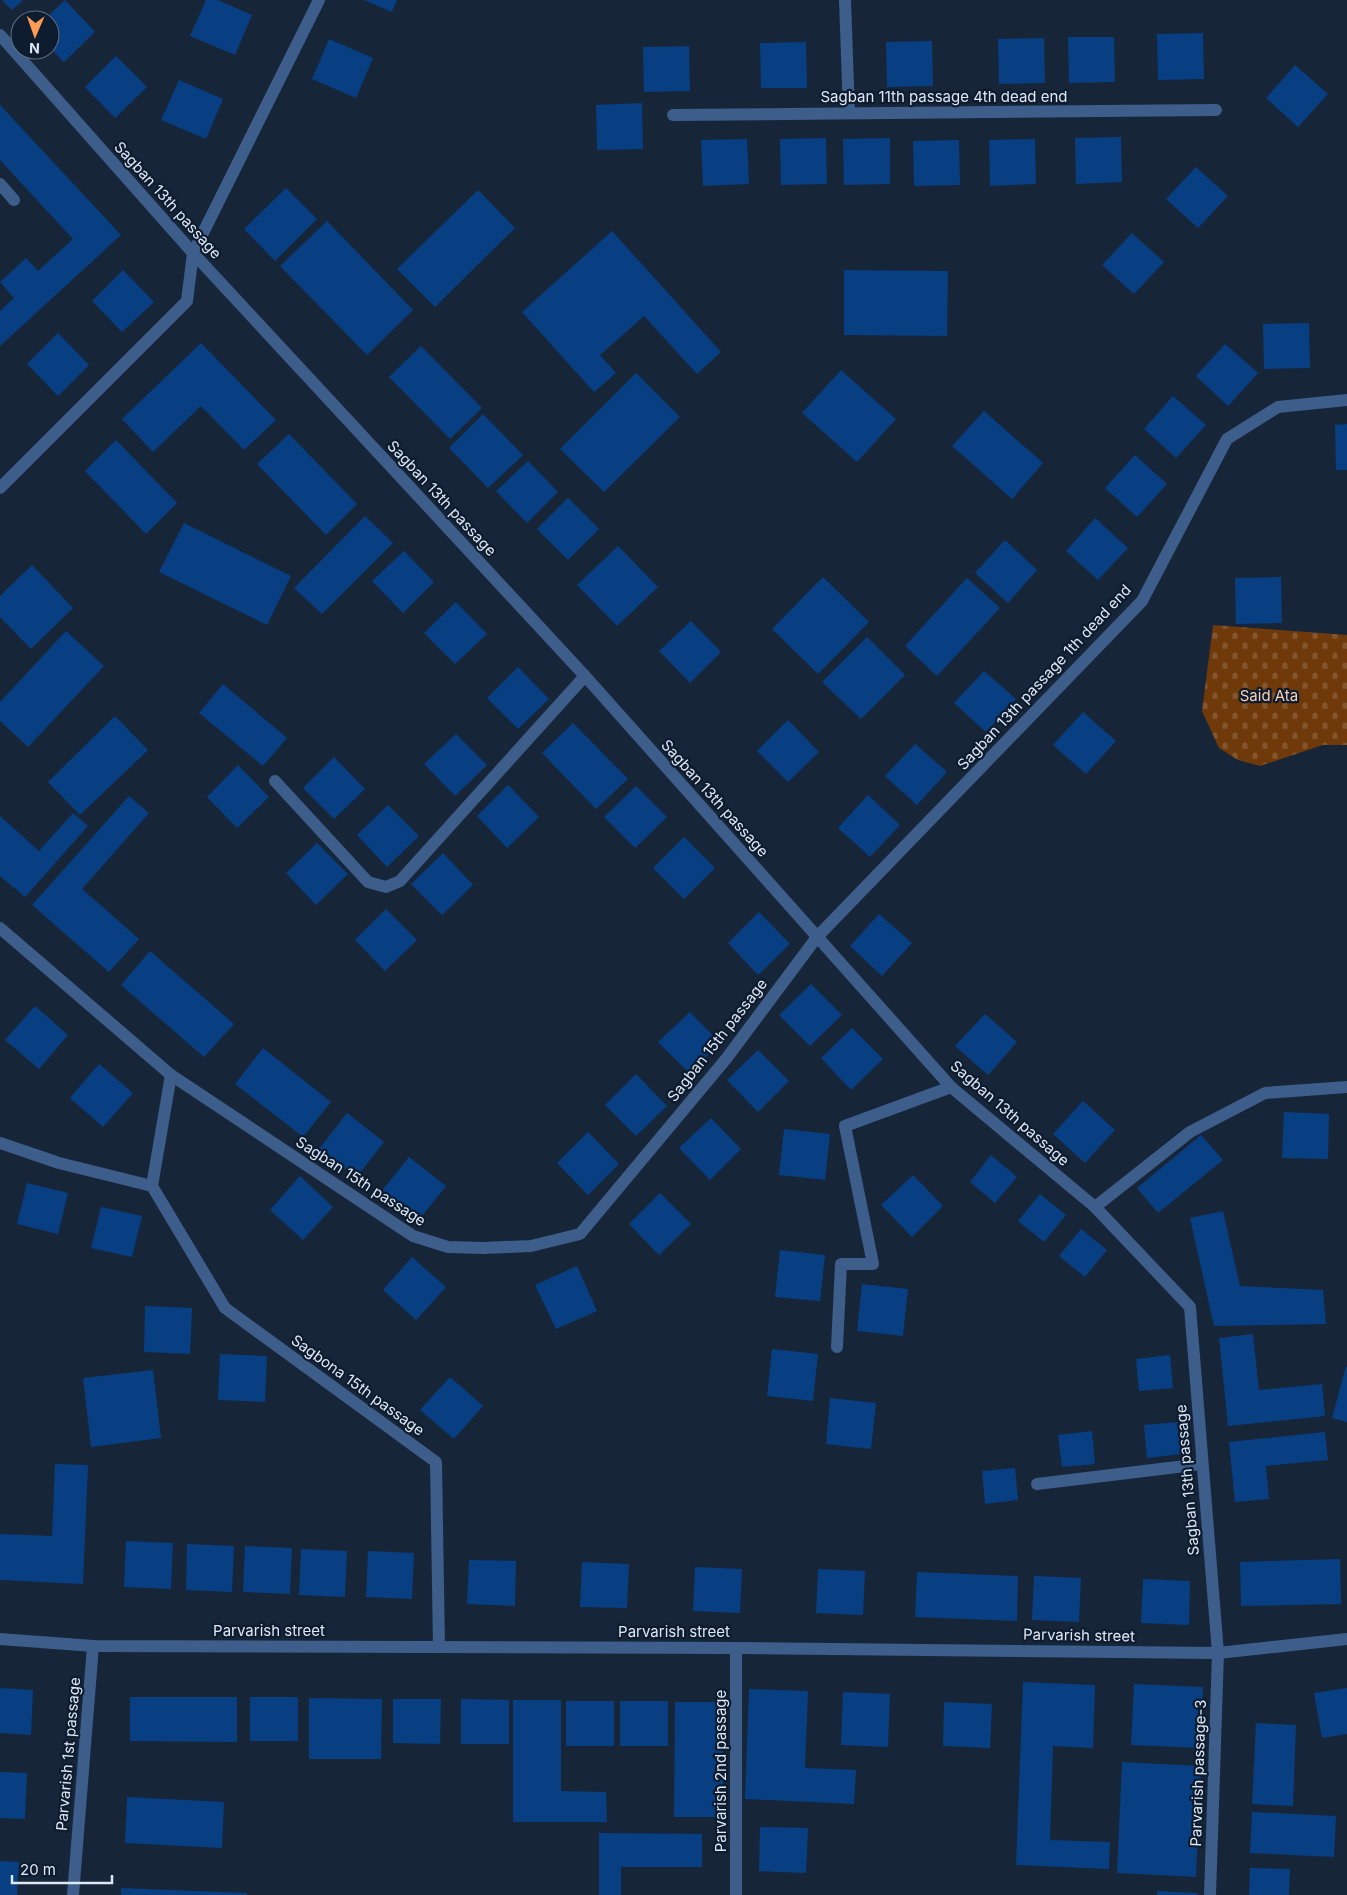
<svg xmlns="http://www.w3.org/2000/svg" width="1347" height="1895" viewBox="0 0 1347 1895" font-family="Inter,sans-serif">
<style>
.cemetery{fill:url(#cemetery-stones)}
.building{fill:#083f82}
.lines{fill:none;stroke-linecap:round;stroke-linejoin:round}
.service{stroke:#3d5d8b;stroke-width:12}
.minor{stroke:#3d5d8b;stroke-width:12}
.labels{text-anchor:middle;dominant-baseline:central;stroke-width:4.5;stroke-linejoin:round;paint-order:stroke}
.street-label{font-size:15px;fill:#dee7f5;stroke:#0e1c2f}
.park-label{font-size:15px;fill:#facfb2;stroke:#0e1c2f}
</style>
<defs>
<pattern id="cemetery-stones" width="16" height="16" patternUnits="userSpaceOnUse" patternTransform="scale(1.25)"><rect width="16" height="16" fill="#6f390a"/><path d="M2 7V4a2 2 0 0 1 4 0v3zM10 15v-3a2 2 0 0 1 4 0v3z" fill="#83562e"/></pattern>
</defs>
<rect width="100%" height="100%" fill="#172539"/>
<polygon class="cemetery" points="1213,625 1347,635 1347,745 1323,745 1260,766 1238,760 1219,748 1202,711"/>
<g class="building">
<polygon points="2,0 23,0 12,10"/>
<polygon points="65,0 95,32 64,62 50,48 50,20 44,20"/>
<polygon points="206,0 218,0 252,15 235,55 190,36"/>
<polygon points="364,0 397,0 392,12"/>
<polygon points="1203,33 1204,79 1158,80 1157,34"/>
<polygon points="1068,37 1114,37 1115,82 1069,83"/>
<polygon points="1044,38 1045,83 999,84 998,39"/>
<polygon points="329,39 373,58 356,98 312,79"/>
<polygon points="932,41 933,86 887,87 886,42"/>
<polygon points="806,42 807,88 761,88 760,43"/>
<polygon points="689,46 690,91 644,92 643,47"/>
<polygon points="116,56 147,87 115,118 85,87"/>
<polygon points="1295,65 1328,94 1298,127 1266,98"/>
<polygon points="179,80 223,99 206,139 161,120"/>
<polygon points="642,103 643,149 597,150 596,105"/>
<polygon points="0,105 121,235 0,346 0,311 14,298 0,282 26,258 38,271 73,239 0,160"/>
<polygon points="1121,137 1122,182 1076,184 1075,138"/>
<polygon points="826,138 827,184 781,185 780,139"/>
<polygon points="890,138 890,184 844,185 843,139"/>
<polygon points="747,139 749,184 703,186 701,140"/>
<polygon points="1035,139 1036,184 990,186 989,140"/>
<polygon points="959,140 960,185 914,186 913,141"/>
<polygon points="1196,167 1228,196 1198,228 1166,199"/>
<polygon points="286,188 317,219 275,261 244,229"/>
<polygon points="478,190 515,228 435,307 397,269"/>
<polygon points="327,221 413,310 367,355 280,266"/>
<polygon points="612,231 721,352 697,374 644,316 600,355 616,373 594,392 522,312"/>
<polygon points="1132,233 1164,262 1134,294 1102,265"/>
<polygon points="123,270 154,302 122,332 92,301"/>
<polygon points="844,270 948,271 947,336 844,335"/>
<polygon points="1309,323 1310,368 1264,369 1263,324"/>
<polygon points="58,333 89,365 58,396 27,364"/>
<polygon points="201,343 276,420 244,450 201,406 153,452 122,419"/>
<polygon points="1225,344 1258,373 1228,406 1196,376"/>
<polygon points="421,346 482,408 450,439 389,377"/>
<polygon points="841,370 896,419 857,462 802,413"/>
<polygon points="636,373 680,417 604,492 560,449"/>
<polygon points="1173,396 1206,425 1176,458 1144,429"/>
<polygon points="984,411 1043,463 1012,499 952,446"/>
<polygon points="483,414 523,455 488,488 449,448"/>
<polygon points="1347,424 1347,470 1336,470 1335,425"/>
<polygon points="289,434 357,504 326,535 257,464"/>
<polygon points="116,440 177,503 146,534 85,471"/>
<polygon points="1135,455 1167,484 1137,517 1105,488"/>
<polygon points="528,461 558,492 527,523 496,491"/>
<polygon points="568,498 599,529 568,560 537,529"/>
<polygon points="365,516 393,543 322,614 294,588"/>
<polygon points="1095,518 1128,548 1098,580 1066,551"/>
<polygon points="184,523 291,576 267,625 159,572"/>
<polygon points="1005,540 1037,570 1008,603 975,573"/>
<polygon points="618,546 658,587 617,626 577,585"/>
<polygon points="404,551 434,582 403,613 372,581"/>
<polygon points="32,565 73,608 31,649 0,617 0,596"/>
<polygon points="823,577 869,622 818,674 772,629"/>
<polygon points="1281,577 1282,623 1236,624 1235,578"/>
<polygon points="967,578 1000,608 937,676 905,646"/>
<polygon points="456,602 487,634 455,664 424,633"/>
<polygon points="691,621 721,652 690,683 659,651"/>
<polygon points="66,631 104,666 28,747 0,721 0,702"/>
<polygon points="867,637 905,675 861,719 822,682"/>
<polygon points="518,667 549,699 518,729 487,698"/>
<polygon points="984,671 1016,699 986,732 954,703"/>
<polygon points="223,684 287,738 263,766 199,713"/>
<polygon points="1083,712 1116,741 1086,774 1053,745"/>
<polygon points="115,716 148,750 80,815 48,782"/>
<polygon points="788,720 819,752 788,782 757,751"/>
<polygon points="573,723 628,779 596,809 542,753"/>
<polygon points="456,734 487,765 455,796 424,764"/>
<polygon points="915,744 947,772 917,805 885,776"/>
<polygon points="334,757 365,789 334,819 303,788"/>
<polygon points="238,765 269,797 237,828 207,797"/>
<polygon points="508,785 539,817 507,848 477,816"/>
<polygon points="636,786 667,817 635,848 604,817"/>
<polygon points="868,795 900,825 870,857 838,828"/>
<polygon points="129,796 149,813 82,889 139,939 109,972 32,905"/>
<polygon points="388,805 419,836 387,867 357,835"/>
<polygon points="73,813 88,826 25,897 0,876 0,816 39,851"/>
<polygon points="684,837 715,868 684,899 653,868"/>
<polygon points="317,843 348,874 316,905 286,873"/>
<polygon points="443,853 473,885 442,915 411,884"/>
<polygon points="386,909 417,940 385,971 355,940"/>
<polygon points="759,912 790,944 758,975 728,943"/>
<polygon points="879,914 912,943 882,976 850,946"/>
<polygon points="150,951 234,1024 204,1057 121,985"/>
<polygon points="811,984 842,1015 810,1046 779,1015"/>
<polygon points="35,1006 68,1035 39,1069 5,1040"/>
<polygon points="690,1012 720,1043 689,1073 658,1042"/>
<polygon points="985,1014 1017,1042 988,1075 955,1046"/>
<polygon points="852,1028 883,1059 851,1090 821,1058"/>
<polygon points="263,1048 331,1102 303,1137 235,1084"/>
<polygon points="758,1050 789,1081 758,1112 727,1080"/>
<polygon points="99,1064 133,1093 103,1127 70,1098"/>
<polygon points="636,1074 667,1106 636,1136 605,1105"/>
<polygon points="1083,1101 1115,1130 1085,1163 1053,1134"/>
<polygon points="1284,1112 1329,1114 1328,1159 1282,1158"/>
<polygon points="347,1113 384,1142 356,1178 319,1149"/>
<polygon points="711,1118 741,1149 710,1180 679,1148"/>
<polygon points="784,1129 830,1134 825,1180 779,1175"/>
<polygon points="588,1132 619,1164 588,1195 557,1163"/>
<polygon points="1201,1135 1223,1160 1158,1213 1137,1188"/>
<polygon points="991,1155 1017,1177 995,1203 970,1182"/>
<polygon points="409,1157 446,1186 418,1221 381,1192"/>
<polygon points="913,1175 943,1206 912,1237 881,1205"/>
<polygon points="300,1176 333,1207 303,1240 270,1210"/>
<polygon points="27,1183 68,1193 58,1234 17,1224"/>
<polygon points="660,1193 691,1224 659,1255 629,1224"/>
<polygon points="1040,1194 1066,1215 1044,1242 1018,1221"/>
<polygon points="101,1207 142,1216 132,1257 91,1248"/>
<polygon points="1223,1211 1240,1286 1323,1290 1326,1324 1214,1326 1190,1218"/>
<polygon points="1081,1229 1107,1250 1085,1277 1059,1256"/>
<polygon points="780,1250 825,1255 820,1301 775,1297"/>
<polygon points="412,1257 446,1287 416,1320 383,1290"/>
<polygon points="577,1266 597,1311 556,1329 535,1285"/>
<polygon points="862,1284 908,1289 903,1336 857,1331"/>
<polygon points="145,1306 192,1308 190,1354 144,1352"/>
<polygon points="1253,1334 1259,1390 1322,1384 1325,1416 1228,1426 1219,1338"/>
<polygon points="772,1349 818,1354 813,1401 767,1396"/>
<polygon points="220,1354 267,1356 265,1402 218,1400"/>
<polygon points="1170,1355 1173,1388 1139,1391 1136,1359"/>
<polygon points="1346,1366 1347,1367 1347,1422 1332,1418"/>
<polygon points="153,1370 161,1438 91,1447 83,1378"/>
<polygon points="450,1377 483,1406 454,1439 420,1410"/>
<polygon points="830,1398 876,1403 871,1449 826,1444"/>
<polygon points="1177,1422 1181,1454 1147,1458 1144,1425"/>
<polygon points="1092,1431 1095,1464 1062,1467 1058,1435"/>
<polygon points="1325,1432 1328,1460 1266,1466 1269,1499 1235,1502 1229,1442"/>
<polygon points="55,1464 88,1465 83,1584 0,1580 0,1534 52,1536"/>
<polygon points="1015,1468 1018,1500 985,1504 982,1471"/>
<polygon points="126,1541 173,1543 171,1589 124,1587"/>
<polygon points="187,1544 234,1546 232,1592 186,1590"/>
<polygon points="245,1546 292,1548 290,1594 243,1592"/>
<polygon points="301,1549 347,1551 345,1597 299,1595"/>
<polygon points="368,1551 414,1553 412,1599 366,1597"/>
<polygon points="1340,1559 1341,1604 1241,1606 1240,1562"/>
<polygon points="469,1560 516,1561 515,1606 467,1604"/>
<polygon points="582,1562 629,1564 627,1608 580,1607"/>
<polygon points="695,1567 742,1569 740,1613 693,1611"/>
<polygon points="818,1569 865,1571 863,1615 816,1613"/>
<polygon points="917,1572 1018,1576 1017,1621 915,1617"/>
<polygon points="1034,1576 1081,1578 1079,1622 1032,1620"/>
<polygon points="1143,1579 1190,1581 1189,1625 1141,1623"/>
<polygon points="1023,1682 1095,1685 1093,1748 1053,1746 1050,1840 1110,1842 1109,1869 1016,1865"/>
<polygon points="1134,1684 1203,1687 1200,1748 1131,1745"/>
<polygon points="0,1688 33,1690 31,1735 0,1733"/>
<polygon points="1347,1688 1347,1734 1322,1738 1314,1693"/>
<polygon points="749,1689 808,1691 805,1768 856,1770 854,1804 745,1799"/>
<polygon points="843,1692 890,1694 888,1747 841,1745"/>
<polygon points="130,1697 237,1697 237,1742 130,1741"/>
<rect x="250" y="1697" width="48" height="44"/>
<polygon points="309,1698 382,1699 381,1759 309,1759"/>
<polygon points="393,1699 441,1699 440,1744 393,1743"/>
<polygon points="461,1699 509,1700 509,1744 461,1744"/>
<polygon points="513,1700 561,1700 561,1791 606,1792 607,1822 513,1822"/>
<rect x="566" y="1701" width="48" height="45"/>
<rect x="620" y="1701" width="48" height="45"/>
<polygon points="675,1702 723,1702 723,1817 674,1817"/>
<polygon points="944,1702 992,1704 990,1748 943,1746"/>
<polygon points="1256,1723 1296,1725 1293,1806 1252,1804"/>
<polygon points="1122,1762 1201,1766 1196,1877 1117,1873"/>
<polygon points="0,1772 27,1773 25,1819 0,1818"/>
<polygon points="127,1797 224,1802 222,1848 125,1843"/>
<polygon points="1252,1812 1336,1816 1334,1857 1250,1853"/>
<polygon points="760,1827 808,1828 806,1873 759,1871"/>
<polygon points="599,1833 702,1834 702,1867 621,1867 621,1895 599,1895"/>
<polygon points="0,1861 19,1862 17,1895 0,1895"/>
<polygon points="1250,1868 1290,1869 1289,1895 1249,1895"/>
<polygon points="121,1888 247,1893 247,1895 121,1895"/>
<polygon points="1157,1891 1197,1893 1197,1895 1157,1895"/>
</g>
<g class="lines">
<g class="service">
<polyline points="0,184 14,200"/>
<polyline points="275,781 368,882 386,887 400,881 585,676"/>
<polyline points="837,1347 841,1264 873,1264 845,1126 951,1087"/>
<polyline points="1037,1484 1202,1464"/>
</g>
<g class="minor">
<polyline points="845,0 849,113"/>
<polyline points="0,35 193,253 585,676 951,1087 1095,1207 1190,1307 1218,1653 1210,1895"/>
<polyline points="673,115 1216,110"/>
<polyline points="0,488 187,301 193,253 319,0"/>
<polyline points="0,928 171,1075 413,1236 448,1247 483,1248 531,1246 580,1234 726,1059 817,937 1142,601 1227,439 1278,407 1347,400"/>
<polyline points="171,1075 152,1186 225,1308 436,1462 439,1647"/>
<polyline points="0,1143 59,1163 152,1186"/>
<polyline points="1095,1207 1190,1132 1265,1093 1347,1087"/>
<polyline points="0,1639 93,1646 736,1648 1218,1653 1347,1639"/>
<polyline points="73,1895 93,1646"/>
<polyline points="736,1895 736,1648"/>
</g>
</g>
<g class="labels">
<g class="street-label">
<text x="944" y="96">Sagban 11th passage 4th dead end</text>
<text transform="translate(168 200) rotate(48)">Sagban 13th passage</text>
<text transform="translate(442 498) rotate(47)">Sagban 13th passage</text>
<text transform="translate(1044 677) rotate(-47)">Sagban 13th passage 1th dead end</text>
<text transform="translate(715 798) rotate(48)">Sagban 13th passage</text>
<text transform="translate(717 1040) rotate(-52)">Sagban 15th passage</text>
<text transform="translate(1010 1113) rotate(41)">Sagban 13th passage</text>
<text transform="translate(361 1181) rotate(33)">Sagban 15th passage</text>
<text transform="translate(358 1385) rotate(36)">Sagbona 15th passage</text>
<text transform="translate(1187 1480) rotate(-95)">Sagban 13th passage</text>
<text x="269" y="1630">Parvarish street</text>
<text x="674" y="1631">Parvarish street</text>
<text transform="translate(1079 1635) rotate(1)">Parvarish street</text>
<text transform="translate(68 1754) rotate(-85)">Parvarish 1st passage</text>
<text transform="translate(720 1771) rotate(-90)">Parvarish 2nd passage</text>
<text transform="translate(1198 1773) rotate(-88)">Parvarish passage-3</text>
</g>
<g class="park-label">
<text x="1269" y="695">Said Ata</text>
</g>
</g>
<g transform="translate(35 35) rotate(182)"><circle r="24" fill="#0e1c2f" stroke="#616d7e"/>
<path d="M0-4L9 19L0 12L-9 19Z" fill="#fd9c55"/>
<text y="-8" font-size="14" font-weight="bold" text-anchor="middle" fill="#dee7f5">N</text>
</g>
<path d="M12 1875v8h100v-8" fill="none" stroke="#dee7f5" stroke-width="2.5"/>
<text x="20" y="1875" font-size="15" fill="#dee7f5" stroke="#0e1c2f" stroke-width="4" paint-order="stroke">20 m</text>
</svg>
